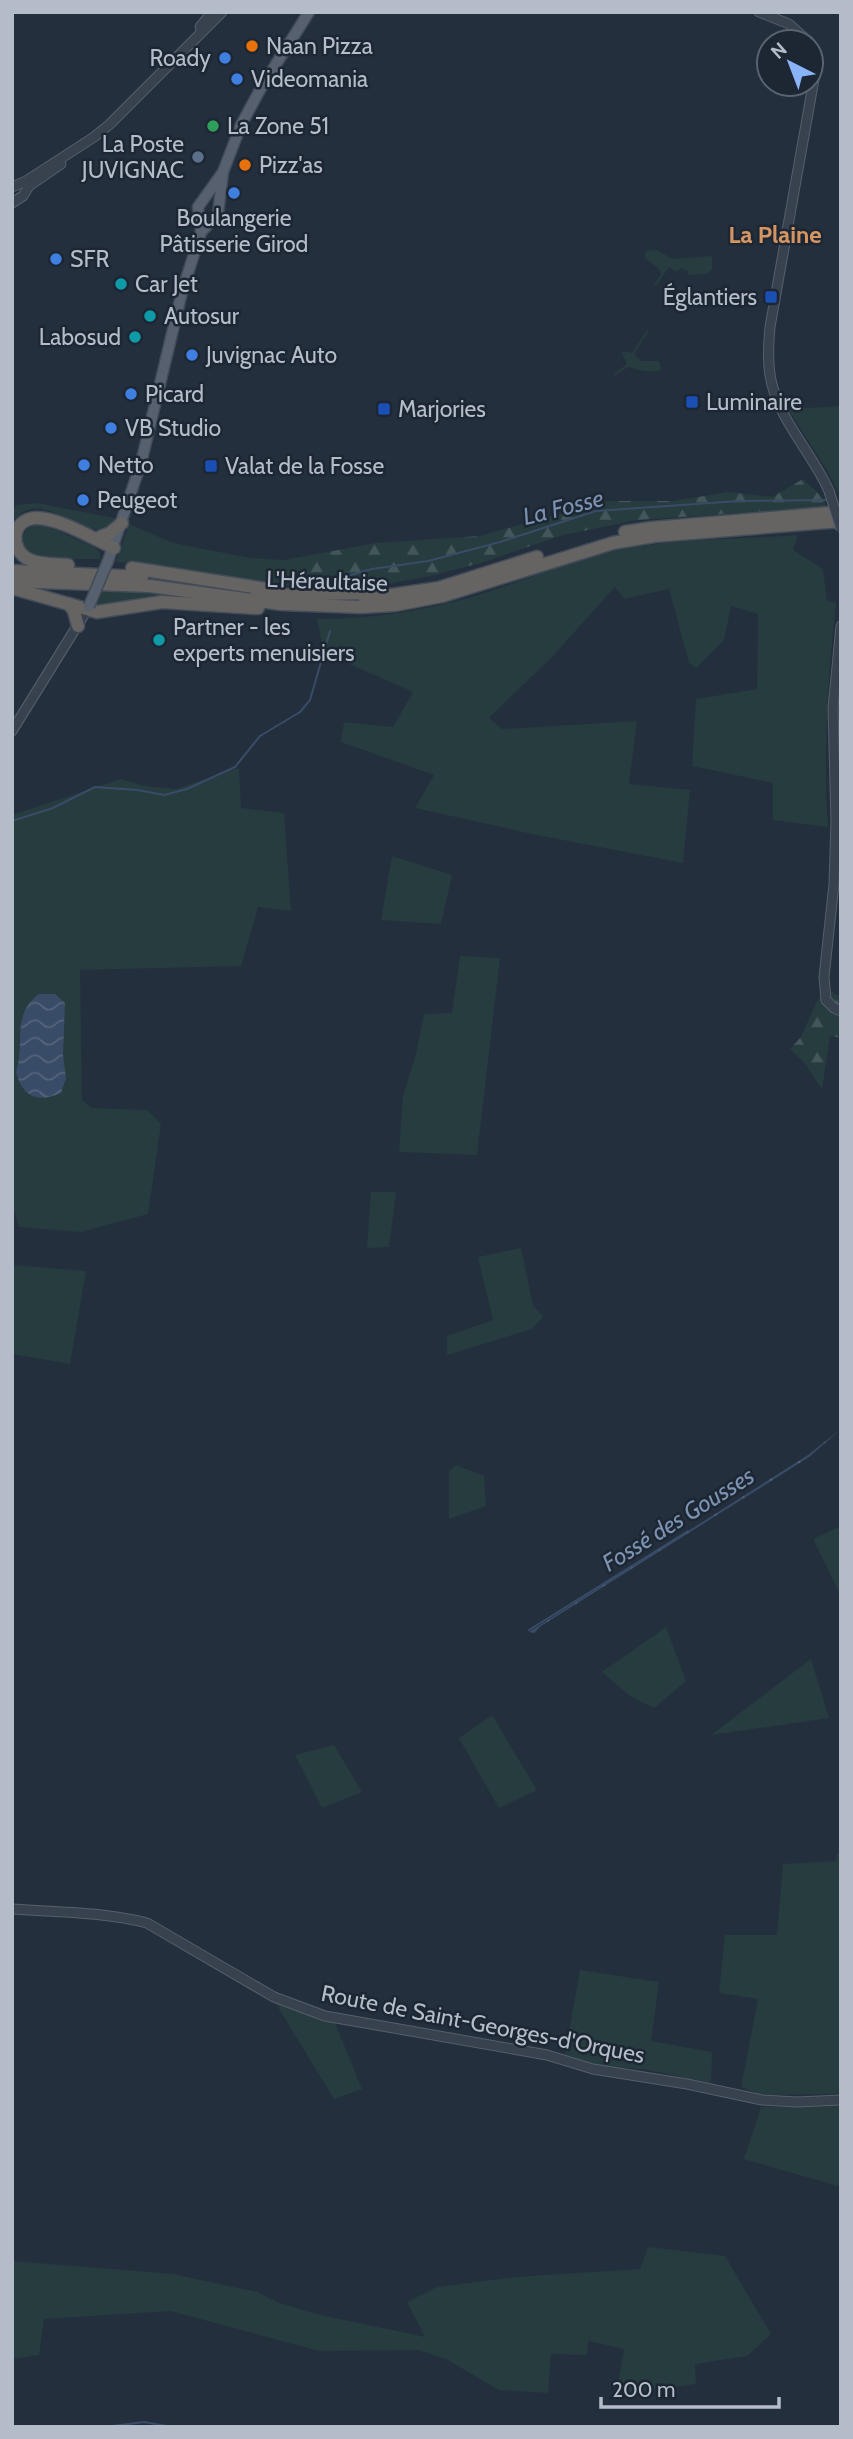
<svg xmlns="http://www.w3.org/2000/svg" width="853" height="2439" viewBox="0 0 853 2439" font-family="Cabin,sans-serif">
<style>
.green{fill:#263c3f}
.forest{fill:url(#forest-firs)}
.water{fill:url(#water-waves)}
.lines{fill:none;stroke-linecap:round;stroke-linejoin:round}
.stream{stroke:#394c67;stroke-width:2}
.tertiary-casing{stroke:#565f6c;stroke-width:11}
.primary-casing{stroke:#414a57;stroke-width:13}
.trunk-casing{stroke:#434c59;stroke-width:15}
.tertiary{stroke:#38414e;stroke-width:9}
.primary{stroke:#56606e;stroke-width:10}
.trunk{stroke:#656462;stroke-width:12}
.tertiary-bridge-casing{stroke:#565f6c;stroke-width:11;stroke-linecap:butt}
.primary-bridge-casing{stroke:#414a57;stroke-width:13;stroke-linecap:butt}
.tertiary-bridge{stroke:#38414e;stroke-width:9}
.primary-bridge{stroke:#56606e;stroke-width:10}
.food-dot{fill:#e8710a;stroke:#1d2633;stroke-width:2.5}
.shop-dot{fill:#3f7fe0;stroke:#1d2633;stroke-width:2.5}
.leisure-dot{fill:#2e9e5b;stroke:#1d2633;stroke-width:2.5}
.service-dot{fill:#5c6f8a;stroke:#1d2633;stroke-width:2.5}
.culture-dot{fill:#0f9aa8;stroke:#1d2633;stroke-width:2.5}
.transit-dot{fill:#1a4fb4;stroke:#1d2633;stroke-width:2.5}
.labels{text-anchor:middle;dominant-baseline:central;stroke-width:5;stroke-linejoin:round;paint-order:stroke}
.poi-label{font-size:23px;fill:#b4bcc9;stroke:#1d2633;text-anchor:start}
.street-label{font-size:23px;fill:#b4bcc9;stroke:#1d2633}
.neighbourhood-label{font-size:24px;font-weight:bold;fill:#d59563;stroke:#1d2633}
.water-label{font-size:24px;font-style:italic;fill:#7c92b1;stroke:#1d2633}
</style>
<defs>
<pattern id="forest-firs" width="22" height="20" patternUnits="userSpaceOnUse" patternTransform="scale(1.75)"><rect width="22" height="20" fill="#263c3f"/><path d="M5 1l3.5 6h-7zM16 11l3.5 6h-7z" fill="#435659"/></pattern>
<pattern id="water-waves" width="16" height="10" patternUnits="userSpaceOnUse" patternTransform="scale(1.75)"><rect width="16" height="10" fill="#394c67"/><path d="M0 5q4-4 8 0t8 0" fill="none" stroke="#53647b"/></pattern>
</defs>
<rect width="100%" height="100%" fill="#242f3e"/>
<g class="green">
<polygon points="656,250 673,259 712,256 712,270 706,274 688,275 688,271 681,268 677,272 669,267 656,286 654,285 661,274 658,268 645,258 646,251"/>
<path d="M647,330l2,1 -14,21v4l6,5h18l2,9c-11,4 -23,0 -33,-3l-14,9v-2l13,-10 -6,-13 11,2z"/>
<polygon points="841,406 841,498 827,470 788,409"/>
<path d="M37,503l77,15 3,1c-21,30 -57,-15 -86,-10 -7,1 -13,7 -19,12v-11l5,-5z"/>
<polygon points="36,524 44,525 95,547 100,553 100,559 38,559 25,550 21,539 28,528"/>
<path d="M129,524l44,19 77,15 34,2c7,26 39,23 61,24l-1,4c-77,3 -151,-23 -228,-26z"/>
<path d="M798,535l-5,15 30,19 4,32 9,2c-8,74 -13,149 -8,224l-55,-7v-37l-81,-17 4,-67 61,-10 1,-75 -27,-8 -7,34 -28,28 -7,-5 -20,-74 -45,10 -9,-12 -63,70 -63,61 13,11 135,-8 -8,63 61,6 -7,73 -151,-29 -117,-26 19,-33 -93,-33 3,-20 49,5 20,-35 -89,-39 -7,-34c53,0 108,-8 158,-23 43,-13 83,-31 127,-42 62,-16 131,-14 196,-19z"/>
<polygon points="104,588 149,591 234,602 96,606"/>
<polygon points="239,768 241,808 284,813 291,911 258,907 241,966 80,970 82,1100 92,1108 147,1110 161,1124 148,1214 81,1232 19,1227 12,1203 12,815 121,779 144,786 176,789"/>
<polygon points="392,856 452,875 441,924 381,920"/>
<polygon points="460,956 500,958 477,1155 399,1152 403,1096 416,1054 424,1014 452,1013"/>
<polygon points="371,1192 396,1192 389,1247 367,1248"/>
<polygon points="521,1248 533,1305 543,1317 532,1329 447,1355 447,1336 493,1320 478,1257"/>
<polygon points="12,1265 86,1271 70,1364 12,1354"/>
<polygon points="456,1465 484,1476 486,1506 449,1519 449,1471"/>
<polygon points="841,1526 841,1596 813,1539"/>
<polygon points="666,1627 686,1681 654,1708 630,1696 602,1672"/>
<polygon points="811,1659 829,1718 711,1735"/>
<polygon points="492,1715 537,1790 499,1808 459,1738"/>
<polygon points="334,1745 362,1792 322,1808 295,1755"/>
<polygon points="837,1853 841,1854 841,2094 762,2095 741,2087 758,1999 719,1993 725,1935 777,1935 783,1864 836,1861"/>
<polygon points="580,1970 659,1982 651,2041 712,2052 711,2083 648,2070 594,2065 565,2054"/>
<polygon points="276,2004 335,2023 362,2089 334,2099"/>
<polygon points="841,2106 841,2187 744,2159 761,2107"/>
<polygon points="648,2247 725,2256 771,2334 747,2356 695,2364 696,2384 616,2395 624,2349 588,2341 587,2355 551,2354 548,2393 499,2390 446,2359 418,2350 319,2351 171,2311 44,2319 39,2355 12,2359 12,2261 173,2274 257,2292 279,2303 321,2315 425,2337 407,2302 437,2287 515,2277 640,2269"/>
</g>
<g class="forest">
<path d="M803,479l22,21v7l-188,13 -74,15 -79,27 -49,13 -52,10 -39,3 1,-4c-22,-1 -54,2 -61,-24l92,-17 104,-7 125,-35h69l54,-9 44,5z"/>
<polygon points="832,992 841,997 841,1038 830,1036 822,1089 804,1062 790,1049 801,1037 818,999"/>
</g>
<g class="water">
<path d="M39,994h16l10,9 -2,52 3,23 -5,15c-23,10 -38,5 -45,-21 10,-30 -6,-56 23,-78z"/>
<polygon points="841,1429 809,1457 541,1626 534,1633 529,1632 808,1455"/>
</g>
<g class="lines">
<g class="stream">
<polyline points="340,578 372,569 428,561 500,542 596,511 739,501 827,500"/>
<polyline points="12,821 53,808 95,787 137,790 164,795 187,789 235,767 260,736 300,712 310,700 330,631"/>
<polyline points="529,1630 688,1531"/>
<polyline points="105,2427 144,2422 172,2427"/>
</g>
<defs>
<g id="tertiary">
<polyline points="759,12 789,24 809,42"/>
<polyline points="200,27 212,12"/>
<path d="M811,46l5,22 -46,259c-2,21 -3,42 3,61 9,34 41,69 56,103"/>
<polyline points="12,187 26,181 94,137 110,124 222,12"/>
<polyline points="12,203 23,196 29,186 61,164"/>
<polyline points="841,626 833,708 836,822 834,884 824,977 826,1000 834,1008 841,1011"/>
<polyline points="12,731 87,610"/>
<path d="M12,1909c45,3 92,3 135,14l127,74 51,19 222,39 46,14 94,15 75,16 35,2 44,-2"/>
</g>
<g id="primary">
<polyline points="201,232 218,214 223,172 241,125 261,88 309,12"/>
<polyline points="108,561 141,463 182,292 201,232 198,207 223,172"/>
</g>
<g id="trunk">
<polyline points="625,532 652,528 841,512"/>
<polyline points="100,537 110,533 122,523"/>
<path d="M68,565c-12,-1 -27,0 -38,-5 -22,-10 -19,-41 6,-42 21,-1 58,21 78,30"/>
<polyline points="132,568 266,589"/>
<polyline points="12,571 142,577"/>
<polyline points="12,581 150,586 281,604 361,607 395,605 442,596 613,543 654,536 841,521"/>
<polyline points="12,588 97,612 162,602 258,608"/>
<polyline points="257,592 319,598"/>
<polyline points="312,594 374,593"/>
<polyline points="365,599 439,588 537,557"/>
<polyline points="69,604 74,611 78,626"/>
</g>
</defs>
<use href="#tertiary" class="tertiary-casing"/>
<use href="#primary" class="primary-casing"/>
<use href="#trunk" class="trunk-casing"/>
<use href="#tertiary" class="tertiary"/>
<use href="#primary" class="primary"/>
<use href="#trunk" class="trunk"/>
<defs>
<polyline id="tertiary-bridge" points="829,491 841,529"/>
<polyline id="primary-bridge" points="89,606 108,561"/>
</defs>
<use href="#tertiary-bridge" class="tertiary-bridge-casing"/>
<use href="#primary-bridge" class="primary-bridge-casing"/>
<use href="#tertiary-bridge" class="tertiary-bridge"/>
<use href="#primary-bridge" class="primary-bridge"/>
</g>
<g class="food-dot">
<circle cx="252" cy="46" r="7"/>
<circle cx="245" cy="165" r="7"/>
</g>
<g class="shop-dot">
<circle cx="225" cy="58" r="7"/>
<circle cx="237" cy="79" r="7"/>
<circle cx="234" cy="193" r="7"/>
<circle cx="56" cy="259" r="7"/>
<circle cx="192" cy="355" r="7"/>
<circle cx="131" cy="394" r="7"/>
<circle cx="111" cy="428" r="7"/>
<circle cx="84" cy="465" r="7"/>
<circle cx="83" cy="500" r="7"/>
</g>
<circle class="leisure-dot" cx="213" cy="126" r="7"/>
<circle class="service-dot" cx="198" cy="157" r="7"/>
<g class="culture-dot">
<circle cx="121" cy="284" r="7"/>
<circle cx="150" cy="316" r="7"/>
<circle cx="135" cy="337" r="7"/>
<circle cx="159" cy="640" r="7"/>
</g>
<g class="transit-dot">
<rect x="764" y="290" width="14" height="14" rx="3.5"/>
<rect x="685" y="395" width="14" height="14" rx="3.5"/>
<rect x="377" y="402" width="14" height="14" rx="3.5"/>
<rect x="204" y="459" width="14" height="14" rx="3.5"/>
</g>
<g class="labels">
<g class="poi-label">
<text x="266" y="46">Naan Pizza</text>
<text x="211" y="58" text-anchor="end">Roady</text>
<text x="251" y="79">Videomania</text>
<text x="227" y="126">La Zone 51</text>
<text x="184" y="144" text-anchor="end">La Poste<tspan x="184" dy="26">JUVIGNAC</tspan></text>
<text x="259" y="165">Pizz'as</text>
<text x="234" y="218" text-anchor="middle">Boulangerie<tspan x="234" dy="26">Pâtisserie Girod</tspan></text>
<text x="70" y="259">SFR</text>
<text x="135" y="284">Car Jet</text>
<text x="757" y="297" text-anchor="end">Églantiers</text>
<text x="164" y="316">Autosur</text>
<text x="121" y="337" text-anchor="end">Labosud</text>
<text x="206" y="355">Juvignac Auto</text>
<text x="145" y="394">Picard</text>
<text x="706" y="402">Luminaire</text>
<text x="398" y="409">Marjories</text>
<text x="125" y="428">VB Studio</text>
<text x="98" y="465">Netto</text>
<text x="225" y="466">Valat de la Fosse</text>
<text x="97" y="500">Peugeot</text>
<text x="173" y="627">Partner - les<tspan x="173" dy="26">experts menuisiers</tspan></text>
</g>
<g class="street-label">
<text transform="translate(327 581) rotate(2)">L'Héraultaise</text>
<text transform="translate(483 2024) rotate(11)">Route de Saint-Georges-d'Orques</text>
</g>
<g class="neighbourhood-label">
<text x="775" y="234">La Plaine</text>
</g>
<g class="water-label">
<text transform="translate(563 507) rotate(-14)">La Fosse</text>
<text transform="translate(678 1519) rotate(-32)">Fossé des Gousses</text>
</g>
</g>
<rect width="853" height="2439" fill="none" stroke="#b4bcc9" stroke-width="28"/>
<g transform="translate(790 63) rotate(318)"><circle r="33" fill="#1d2633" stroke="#59626f" stroke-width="2"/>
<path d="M0-5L12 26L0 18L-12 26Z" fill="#8ab4f8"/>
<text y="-10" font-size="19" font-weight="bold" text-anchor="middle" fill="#b4bcc9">N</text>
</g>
<path d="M601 2397v10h178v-10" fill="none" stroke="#b4bcc9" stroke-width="3.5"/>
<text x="612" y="2397" font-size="21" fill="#b4bcc9" stroke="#1d2633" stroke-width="5" paint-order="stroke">200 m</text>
</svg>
